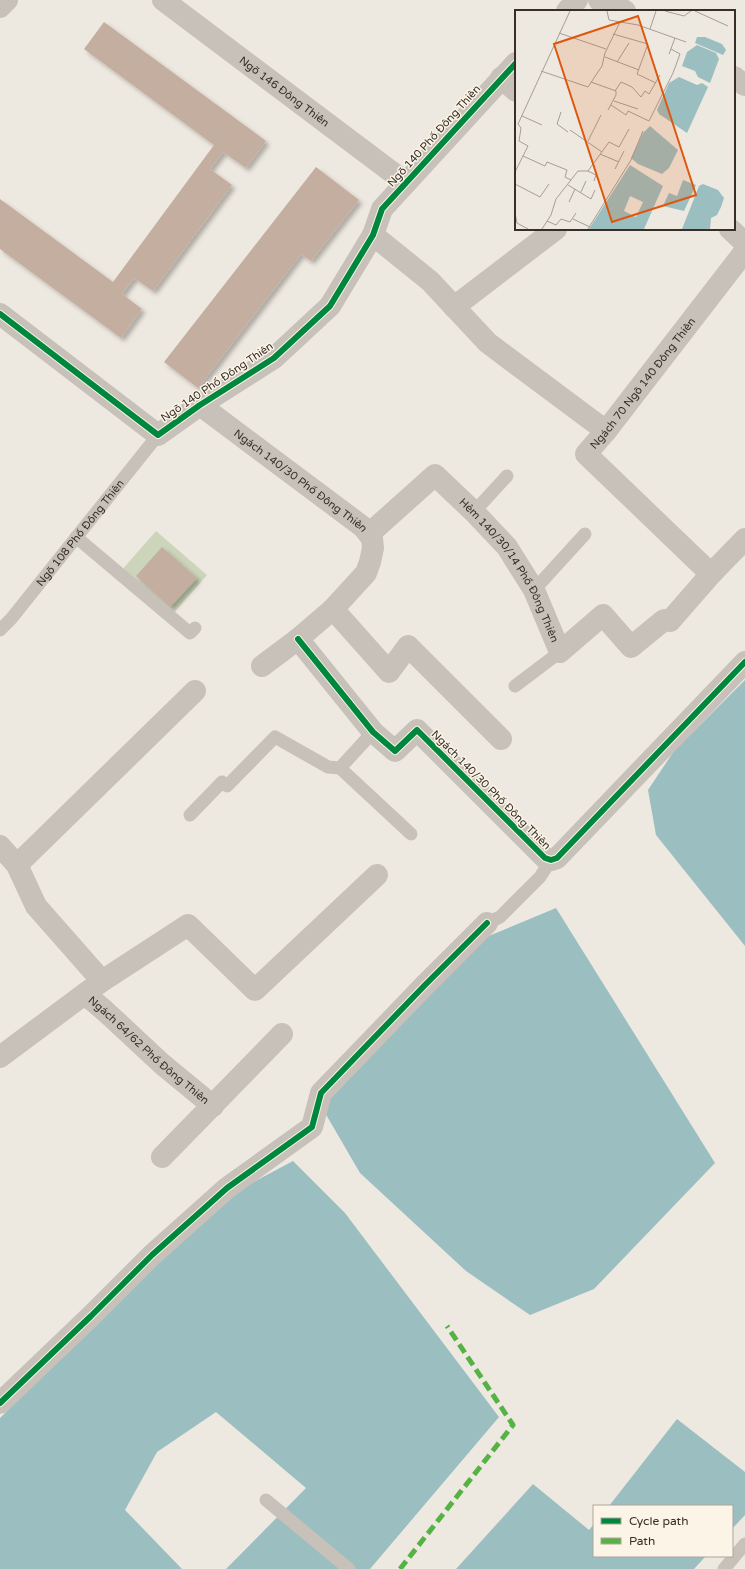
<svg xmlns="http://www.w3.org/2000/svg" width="745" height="1569" viewBox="0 0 745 1569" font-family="'Varela Round',sans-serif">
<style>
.green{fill:#ccd5b9}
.water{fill:#9bbec0}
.building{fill:#c3aea0;filter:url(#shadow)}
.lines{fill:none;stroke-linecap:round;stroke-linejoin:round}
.lane{stroke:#c7c1b9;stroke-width:13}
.street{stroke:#c7c1b9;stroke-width:22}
.quiet{stroke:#56b245;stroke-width:5;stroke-dasharray:10 5;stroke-linecap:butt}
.cycleway-casing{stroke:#fbf4e7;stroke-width:8}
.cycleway{stroke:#00873e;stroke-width:6}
.labels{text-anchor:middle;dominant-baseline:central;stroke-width:3;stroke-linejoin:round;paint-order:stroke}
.street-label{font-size:11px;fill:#382e27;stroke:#fbf4e7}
.inset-road{fill:none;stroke:#a59e96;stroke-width:1}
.view{fill:#df570d;fill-opacity:0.15;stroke:#df570d;stroke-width:2}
.inset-edge{fill:none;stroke:#382e27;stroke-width:2}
</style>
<defs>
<filter id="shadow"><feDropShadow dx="3.5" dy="3.5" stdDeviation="2" flood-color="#0004"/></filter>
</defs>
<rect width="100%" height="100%" fill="#eee9e0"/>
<polygon class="green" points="156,531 207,575 172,615 121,571"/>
<g class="water">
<polygon points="745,680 745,946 656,835 648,790 674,751"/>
<polygon points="556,908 715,1163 594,1289 530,1315 466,1271 360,1173 321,1106 484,938"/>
<polygon points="293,1161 345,1213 499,1417 370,1569 226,1569 306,1488 216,1412 157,1452 125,1510 182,1569 0,1569 0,1418 225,1197"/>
<polygon points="677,1419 745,1472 745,1515 732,1529 732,1506 609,1506"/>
<polygon points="533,1484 589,1530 594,1524 594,1556 706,1556 694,1569 456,1569"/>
</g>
<g class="building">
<polygon points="104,22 266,141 246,168 223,152 210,169 232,185 153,291 134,278 122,294 142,309 121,338 0,249 0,199 113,282 214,145 84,49"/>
<polygon points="316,167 359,200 311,261 301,254 198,388 164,362"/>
<polygon points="162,547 197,578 170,607 136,576"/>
</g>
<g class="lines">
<g class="lane">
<polyline points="474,512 507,476"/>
<polyline points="76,537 190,633 195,628"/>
<polyline points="534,590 585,534"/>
<path id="s1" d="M0,630l11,-11 147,-184"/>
<polyline points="515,686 560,652"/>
<polyline points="373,732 340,768 411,834"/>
<polyline points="190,815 222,782 227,786 275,737 328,767 340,768"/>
<polyline points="487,923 500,917 540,877 551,860"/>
<polyline points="266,1500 349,1569"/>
<polyline points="724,1569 745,1544"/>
</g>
<g class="street">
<path id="s2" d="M163,0l242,182"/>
<polyline points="599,0 612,3 625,11"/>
<polyline points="0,7 7,0"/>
<polyline points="567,11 577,0"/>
<polyline points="734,77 745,85"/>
<polyline points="501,78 516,91"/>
<polyline points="730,229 745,243"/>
<polyline points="373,235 430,281 488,343 606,431"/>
<polyline points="454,307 556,229"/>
<polyline points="0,314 158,435 200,405 274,358 330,306 373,235 382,209 516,63"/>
<path id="s3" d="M200,405l163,122 9,11 1,10 -3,14 -4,11 -33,36 -35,30 -36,27"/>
<path id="s4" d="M369,534l66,-59 39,37 33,35 27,43 26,62 43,-37 28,32 33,-27 6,1 41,-47 34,-35"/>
<path id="s5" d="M711,574l-125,-120 20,-23 139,-180"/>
<polyline points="333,609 389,672 408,646 501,739"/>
<polyline points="298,639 373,732 395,751 417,730 545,858 551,860 557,858 745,662"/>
<polyline points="0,846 17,865 36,906 102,981"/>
<polyline points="17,865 195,691"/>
<path id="s6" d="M85,994l20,17 57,53 51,42"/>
<polyline points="0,1057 102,981 188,925 255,990 377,875"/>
<polyline points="162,1157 282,1034"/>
<polyline points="0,1403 91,1316 152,1255 227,1188 312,1127 321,1093 425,985 487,923"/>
</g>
<polyline class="quiet" points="400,1569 513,1425 447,1326"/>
<defs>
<g id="cycleway">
<polyline points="0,314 158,435 200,405 274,358 330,306 373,235 382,209 516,63"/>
<polyline points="298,639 373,732 395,751 417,730 545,858 551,860 557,858 745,662"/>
<polyline points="0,1403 91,1316 152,1255 227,1188 312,1127 321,1093 425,985 487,923"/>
</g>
</defs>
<use href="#cycleway" class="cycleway-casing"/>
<use href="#cycleway" class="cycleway"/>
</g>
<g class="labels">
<g class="street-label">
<text stroke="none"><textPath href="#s2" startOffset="152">Ngõ 146 Đông Thiên</textPath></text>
<text transform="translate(434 136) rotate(-48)">Ngõ 140 Phố Đông Thiên</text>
<text transform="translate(217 382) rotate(-34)">Ngõ 140 Phố Đông Thiên</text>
<text stroke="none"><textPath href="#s5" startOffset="264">Ngách 70 Ngõ 140 Đông Thiên</textPath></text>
<text stroke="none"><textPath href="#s3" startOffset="126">Ngách 140/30 Phố Đông Thiên</textPath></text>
<text stroke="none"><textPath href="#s1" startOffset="126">Ngõ 108 Phố Đông Thiên</textPath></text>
<text stroke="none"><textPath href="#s4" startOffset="211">Hẻm 140/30/14 Phố Đông Thiên</textPath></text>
<text transform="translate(491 790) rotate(45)">Ngách 140/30 Phố Đông Thiên</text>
<text stroke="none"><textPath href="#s6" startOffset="85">Ngách 64/62 Phố Đông Thiên</textPath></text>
</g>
</g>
<g transform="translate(515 10)">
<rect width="220" height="220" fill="#eee9e0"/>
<path d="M182,27h8l17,7 4,6 -3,5 -28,-12zM182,35l19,8 3,6 -9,24 -12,-6 -3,-6 -13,-5 5,-14zM164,67l18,8 5,-2 6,4 -21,46 -28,-19 -2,-4 12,-27zM135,116l28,24 -9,18 -7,6 -24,-10 -7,-6 12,-25zM115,155l33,21 -19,43h-55zM115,186l13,6 -7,15 -12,-6zM168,170l13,5 -12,26 -21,-5 6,-13 8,3zM188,174l15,6 6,8 -3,9 -4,8 -6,3 -1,11h-28l17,-43z" fill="#9bbec0" fill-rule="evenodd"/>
<path class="inset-road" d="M92,1l2,9 29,5 48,17M150,1l19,5 7,-5M180,1l33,15M135,19l6,-18M44,23l47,16M98,24l35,10 -11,30 19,9M154,44l6,-16M90,47l34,13M102,52l12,-19M26,61l47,16 14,-21 3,-13 15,-31M76,72l25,9v4l-8,15M100,81l6,-9 11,5 9,10 4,-6 4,3 11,-19M99,91l24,8M96,95l15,10 2,-4 21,10 24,-48 7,-19 -9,-5M46,102l-4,12 11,8M7,106l20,9M55,120l32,22M73,131l13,-26M85,144l19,8M8,146l22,10 2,-4 20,8 -2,7 6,3M100,159l9,-18M73,161l8,4 -2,6M0,162l13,-26 -9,-5 2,-13 -3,-4 52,-113M0,174l25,13 9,-13M53,175l23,14 4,-9M66,182l5,-11M54,192l6,-13M0,203l2,10 11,6M58,209l17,8M32,211l9,4 5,-6 9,3 6,-9M27,219l9,-14 5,-16 22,-28h10l21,-29 10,5 10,-18M73,219l43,-69 12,-29"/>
<path class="view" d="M123,6l58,179 -84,27 -58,-178z"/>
<rect width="220" height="220" class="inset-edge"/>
</g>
<rect x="593" y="1505" width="140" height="52" fill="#fbf4e7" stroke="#ada59a"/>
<rect x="601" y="1518" width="20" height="6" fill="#00873e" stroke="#ada59a"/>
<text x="629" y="1525" font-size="12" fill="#382e27">Cycle path</text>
<rect x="601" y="1538" width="20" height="6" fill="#56b245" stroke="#ada59a"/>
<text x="629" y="1545" font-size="12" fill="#382e27">Path</text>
</svg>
